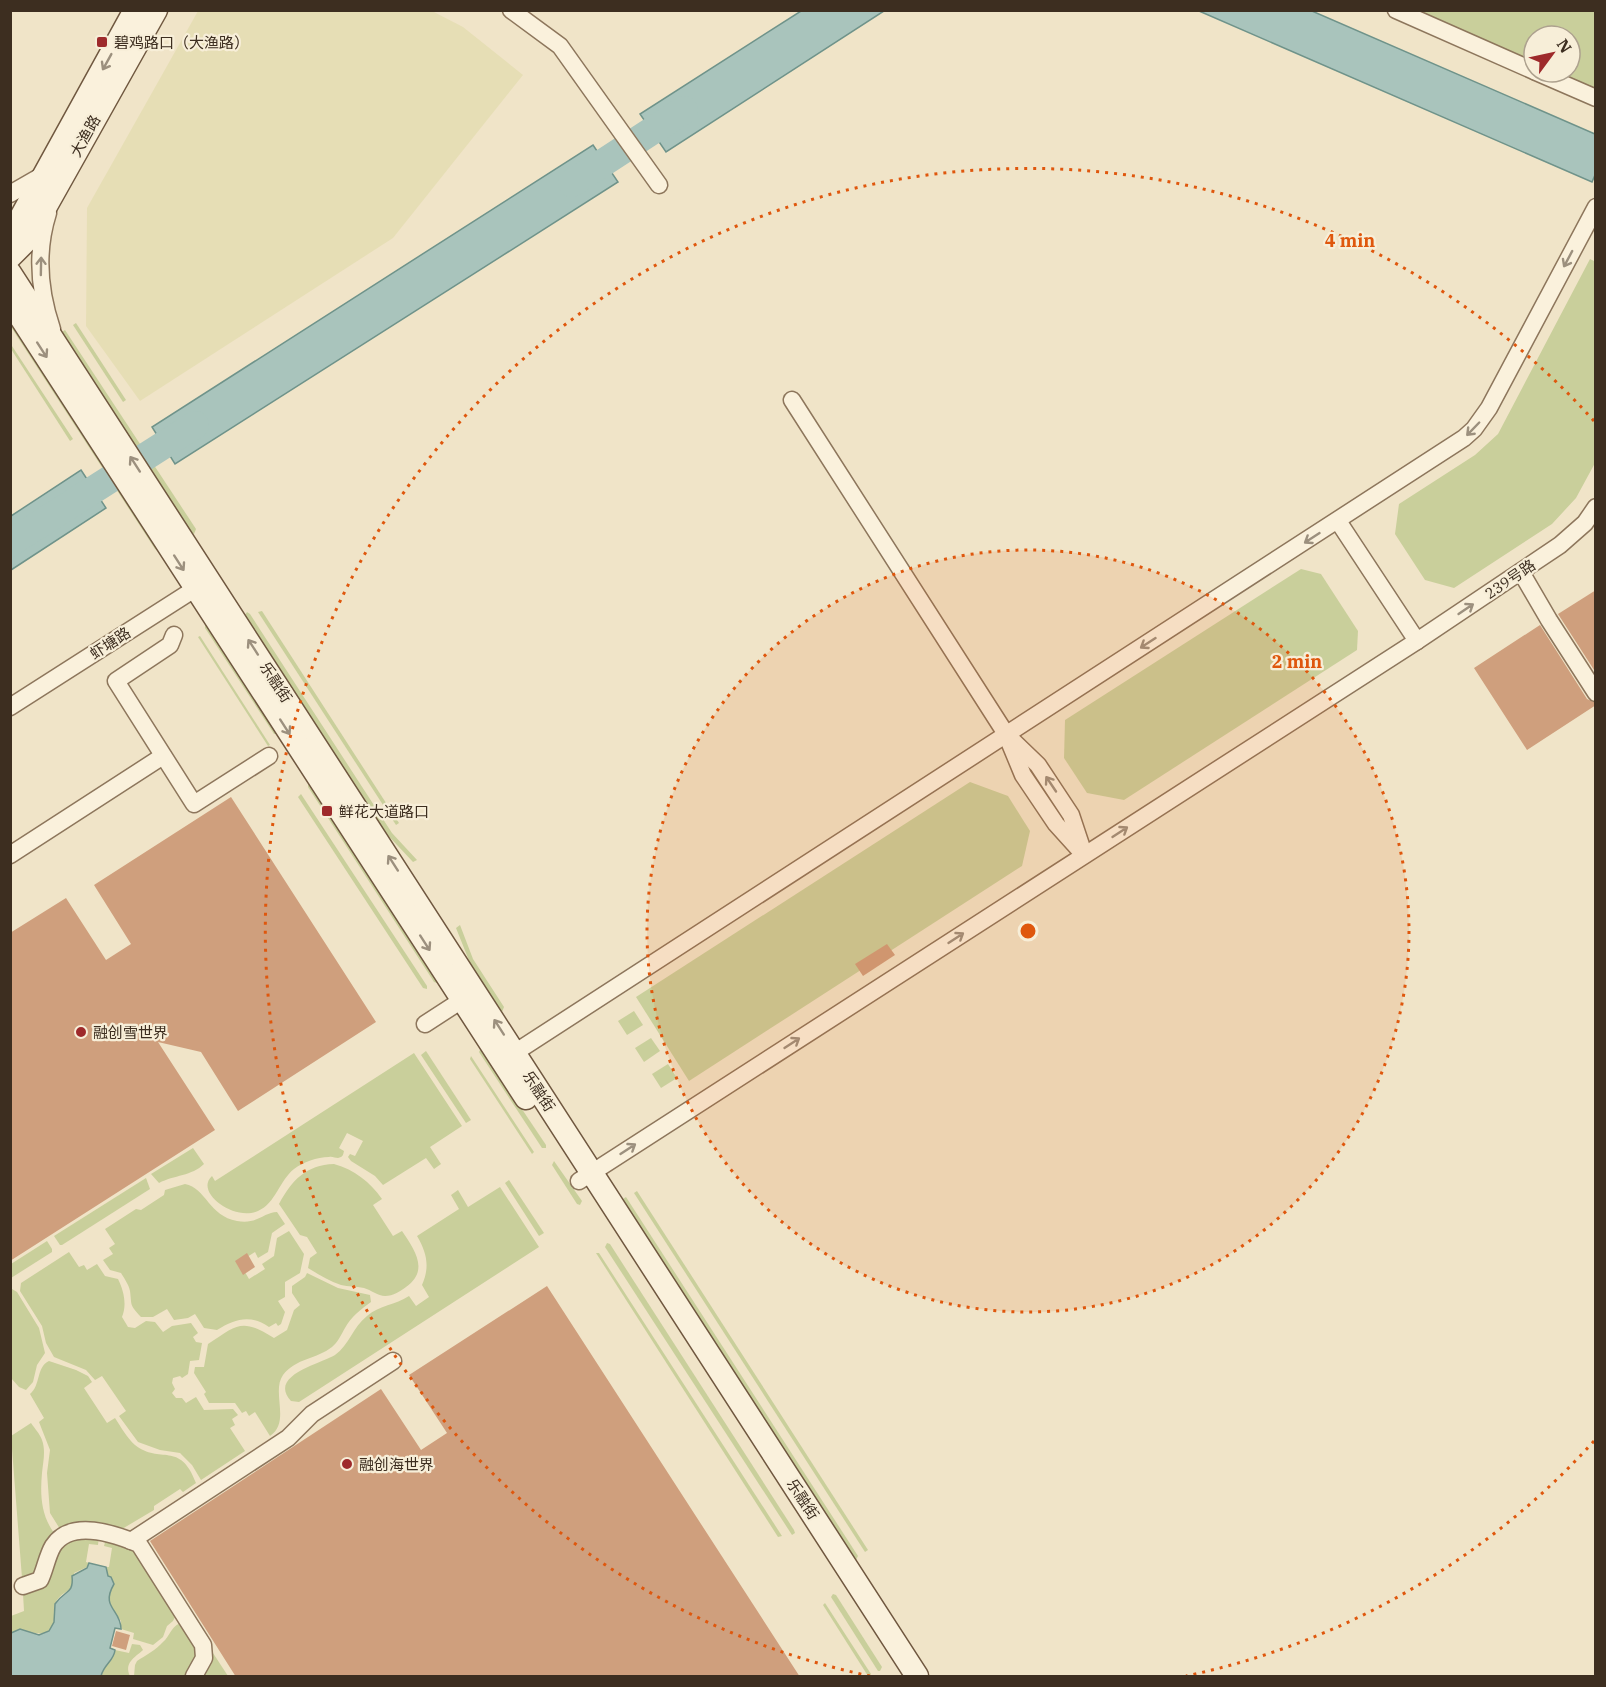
<svg xmlns="http://www.w3.org/2000/svg" width="1606" height="1687" viewBox="0 0 1606 1687" font-family="'IBM Plex Serif','Noto Sans SC',serif">
<style>
.farmland{fill:#e6deb5}
.green{fill:#c9cf9b}
.water{fill:#a9c4bc;stroke:#6f938a;stroke-width:1.5}
.lines{fill:none;stroke-linecap:round;stroke-linejoin:round}
.river{stroke:#a9c4bc;stroke-width:28}
.building{fill:#cf9f7d}
.street-casing{stroke:#8d765c;stroke-width:19}
.secondary-casing{stroke:#6f573f;stroke-width:25}
.street{stroke:#faf1dc;stroke-width:16}
.secondary{stroke:#faf1dc;stroke-width:22}
.oneway{stroke:#9c907e}
.ring{fill:none;stroke:#df570d;stroke-width:3;stroke-dasharray:3 6}
.poi-dot{fill:#9e2a2b;stroke:#f7eed8;stroke-width:2}
.labels{text-anchor:middle;dominant-baseline:central;stroke-width:4.5;stroke-linejoin:round;paint-order:stroke}
.poi-label{font-size:15px;fill:#3d2e20;stroke:#f7eed8;text-anchor:start}
.street-label{font-size:15px;fill:#3d2e20;stroke:#f7eed8}
.centre{fill:#df570d;stroke:#f7eed8;stroke-width:3}
.ring-label{font-size:18px;text-anchor:middle;font-weight:bold;fill:#df570d;stroke:#f7eed8;stroke-width:4.5;stroke-linejoin:round;paint-order:stroke}
</style>
<rect width="100%" height="100%" fill="#f0e4c8"/>
<polygon class="farmland" points="198,11 432,11 463,27 523,75 393,238 140,401 86,326 87,208"/>
<g class="green">
<polygon points="1411,11 1595,11 1595,91 1552,72 1570,72 1570,36 1534,36 1534,64"/>
<polygon points="1590,259 1596,262 1595,463 1576,498 1552,524 1454,588 1425,580 1395,534 1399,504 1475,455 1498,434"/>
<polygon points="10,316 161,549 158,551 155,549 11,327"/>
<polygon points="76,323 126,400 123,402 73,325"/>
<polygon points="65,330 196,529 194,534 191,533 62,335 62,332"/>
<polygon points="10,343 73,439 70,441 11,349"/>
<polygon points="1301,569 1321,574 1358,631 1357,650 1124,800 1087,793 1064,758 1065,720"/>
<polygon points="262,611 399,823 396,825 258,612"/>
<polygon points="247,612 250,614 392,833 417,860 413,862 382,829 245,617 245,615"/>
<polygon points="207,623 279,733 277,734 274,734 205,628 205,625"/>
<polygon points="200,636 270,745 268,746 198,637"/>
<polygon points="970,782 1008,796 1030,831 1022,866 689,1081 636,997"/>
<polygon points="311,783 440,982 437,983 434,982 308,787 308,785"/>
<polygon points="301,794 427,986 427,989 423,988 298,797"/>
<polygon points="460,925 473,959 504,1007 502,1012 472,968 456,928"/>
<polygon points="634,1011 643,1025 627,1035 618,1021"/>
<polygon points="651,1038 660,1051 644,1062 635,1048"/>
<polygon points="481,1048 546,1145 546,1148 542,1148 479,1052"/>
<polygon points="426,1051 471,1120 466,1123 421,1055"/>
<path d="M414,1053l48,73 -32,21 11,17 -7,5 -8,-11 -43,27 -8,-9 -24,-15 -3,-4 2,-3 5,2 8,-15 -16,-8 -8,15 5,3c-1,4 -1,6 -6,7 -3,0 -6,-2 -9,-1 -12,0 -26,5 -35,12 -15,12 -18,34 -36,42 -24,11 -64,-19 -46,-35l3,5z"/>
<polygon points="471,1056 534,1152 532,1154 470,1059"/>
<polygon points="668,1064 677,1078 661,1088 652,1074"/>
<path d="M193,1148l11,16c-12,12 -30,11 -45,19l-8,-9z"/>
<polygon points="554,1161 582,1201 580,1205 577,1204 552,1165"/>
<path d="M334,1164c21,6 36,18 48,35l-9,6 20,31 9,-5c12,18 28,39 4,56 -5,4 -13,9 -21,9 -7,0 -14,-6 -21,-8 -8,-2 -16,-1 -23,-3 -12,-4 -23,-11 -33,-17l2,-10 7,-5 -10,-16 -7,-2 -21,-31c13,-24 27,-39 55,-40z"/>
<polygon points="146,1178 150,1189 62,1245 60,1245 54,1236"/>
<polygon points="509,1180 544,1233 539,1236 505,1183"/>
<path d="M185,1184c21,4 24,32 52,37 20,4 27,-9 40,-9l8,12 -13,9 -4,19 -10,6 -3,-6 -16,10 10,17 16,-10 -3,-5 12,-8 3,-18 12,-7 15,23 -4,19 -15,9v15l-7,4 7,11 -4,12 -3,2 -2,-3 -7,4c-19,-13 -34,-8 -52,3l-13,-2 -9,-14 -7,4 -14,2 -7,-11 -14,8h-12c-12,-13 -9,-11 -11,-26 -1,-6 -6,-13 -9,-18l-11,-3 -7,-10 10,-6 -4,-6 6,-4 -10,-15 31,-20 5,1 23,-15 1,-5z"/>
<path d="M500,1187l39,60 -240,155 -8,-1c-24,-26 32,-38 44,-46 14,-10 18,-28 32,-39 13,-11 28,-11 42,-20l7,10 13,-9 -7,-12c8,-18 5,-32 -5,-49l42,-27 -8,-14 7,-5 10,17z"/>
<polygon points="637,1191 868,1550 865,1552 634,1193"/>
<polygon points="626,1197 858,1556 856,1560 624,1201 623,1199"/>
<polygon points="47,1241 52,1249 52,1252 11,1278 11,1264"/>
<polygon points="607,1243 610,1244 794,1530 795,1533 792,1535 605,1247"/>
<path d="M69,1252l10,15 5,-2 3,5 10,-6 8,12 13,3c6,12 9,26 4,38l6,10 7,1 11,-7 9,1 8,10 9,-6 19,-3 7,10 -5,4 3,5 6,1 -3,17 -9,1 -2,13 -6,4 -2,-2 -7,2 -1,5 3,6 -3,4 4,5h6l4,5 10,-6 8,13 29,-1 5,6 -6,4 3,6 -5,3 15,23 -44,29 -9,-15 -12,-12 -20,-3 -22,-8 -19,-26 7,-5 -24,-35 -7,4 -9,-10 -32,-13 -8,-14 -4,-17 -22,-35 1,-8z"/>
<polygon points="596,1253 599,1253 782,1536 778,1537"/>
<path d="M307,1273l31,15 32,7 1,7c-10,7 -20,15 -26,26 -4,7 -7,14 -13,19 -15,12 -36,11 -49,28 -12,17 8,47 -13,61l-15,-24 -6,4 -3,-5 -4,2 -7,-10h-26l-5,-9 2,-2 -12,-19 1,-6h9l4,-23c30,-20 34,-26 66,-6l13,-8 7,-20 6,-5 -8,-12v-7l13,-9z"/>
<polygon points="12,1289 17,1292 39,1328 45,1353 37,1365 33,1382 26,1390 19,1387 11,1378"/>
<path d="M49,1361l27,9 12,6 4,6 -8,6 23,35 8,-5c6,9 12,20 20,27 25,20 45,-5 61,38l-13,9 -3,-3 -26,17v4l-32,19h-62l-10,-16 -3,-40 3,-23 -11,-28 5,-4 -14,-24c11,-9 6,-27 19,-33z"/>
<path d="M31,1423c4,6 9,11 11,17 4,11 1,22 0,33 -2,22 -1,42 12,60l-17,40 -15,5 -11,-142z"/>
<path d="M99,1536l-1,9 -9,-1 -3,18 3,1 -2,4 -13,6c-1,22 -7,14 -17,27 -4,6 -3,13 -3,19 -1,21 -21,14 -34,10l-9,4v-17l13,-5 -1,-17 42,-55z"/>
<polygon points="106,1538 113,1539 137,1552 176,1615 173,1621 167,1626 163,1637 153,1645 133,1639 134,1633 121,1629 121,1621 109,1604 110,1591 106,1567 109,1567 112,1548 104,1546"/>
<polygon points="833,1594 836,1595 882,1667 880,1671 878,1671 831,1597"/>
<polygon points="825,1603 871,1674 868,1676 823,1605"/>
<path d="M180,1623l3,2 15,29 -11,22h-53l1,-11 2,-4c9,-6 19,-11 26,-19 7,-6 7,-14 17,-19z"/>
<path d="M132,1644l8,1 3,5c-9,8 -19,13 -13,26h-29c3,-12 13,-15 14,-26l14,3z"/>
<polygon points="211,1650 228,1676 200,1676"/>
</g>
<g class="water">
<polygon points="801,11 884,11 666,152 640,114"/>
<polygon points="1199,11 1312,11 1595,134 1595,175 1592,182"/>
<polygon points="593,145 618,182 175,464 152,427"/>
<polygon points="81,470 106,508 11,570 11,516"/>
<path d="M89,1563l17,4 2,9 3,1 3,7c-14,24 7,25 7,45l-6,-1 -5,20 5,2c-1,11 -11,14 -14,26h-90v-43l9,-4 19,6 10,-4 5,-9 1,-18c9,-14 19,-9 17,-28l15,-8z"/>
</g>
<g class="lines">
<g class="river">
<polyline points="572,183 684,110"/>
<polyline points="10,543 195,425"/>
</g>
</g>
<g class="building">
<polygon points="1596,590 1596,673 1558,614"/>
<polygon points="1540,625 1587,699 1596,703 1596,705 1527,750 1474,668"/>
<polygon points="231,797 376,1022 238,1111 201,1052 158,1042 215,1130 10,1261 10,933 66,898 106,960 131,944 94,885"/>
<polygon points="887,944 895,955 863,976 855,964"/>
<polygon points="247,1253 255,1267 243,1275 235,1261"/>
<polygon points="547,1286 800,1677 236,1677 150,1541 381,1389 421,1450 447,1433 409,1375"/>
<polygon points="116,1631 130,1635 126,1650 112,1646"/>
</g>
<g class="lines">
<defs>
<g id="street">
<polyline points="511,10 560,46 659,185"/>
<polyline points="1396,10 1534,71"/>
<polyline points="1536,72 1596,98"/>
<polyline points="10,194 43,175"/>
<path d="M48,213c-12,38 -9,78 4,116"/>
<polyline points="792,400 1006,734 1023,775 1056,824 1084,855"/>
<polyline points="1338,521 1417,641"/>
<polyline points="1521,572 1549,620 1596,693"/>
<polyline points="174,635 170,645 116,681 194,804 269,756"/>
<polyline points="10,707 204,583"/>
<polyline points="1011,739 1038,765 1071,815 1082,848"/>
<polyline points="10,855 163,756"/>
<polyline points="425,1024 462,1000"/>
<polyline points="505,1059 1464,438 1474,429 1489,408 1596,207"/>
<polyline points="579,1181 1417,641 1560,545 1585,523 1596,507"/>
<polyline points="131,1541 288,1438 312,1414 393,1361"/>
<path d="M23,1586l17,-6c5,-10 7,-24 13,-34 18,-28 62,-12 86,-2l64,101 1,13 -10,18"/>
</g>
<g id="secondary">
<polyline points="10,237 135,10"/>
<polyline points="10,257 27,240 156,10"/>
<polyline points="10,273 917,1676"/>
<polyline points="10,301 526,1098"/>
</g>
</defs>
<use href="#street" class="street-casing"/>
<use href="#secondary" class="secondary-casing"/>
<use href="#street" class="street"/>
<use href="#secondary" class="secondary"/>
</g>
<defs><path id="oneway-shaft" d="M-6 0H5M1.5-3L5.5 0L1.5 3" fill="none" stroke-width="1.6" stroke-linecap="round" stroke-linejoin="round" transform="scale(1.5)"/></defs>
<g class="oneway">
<use href="#oneway-shaft" transform="translate(107 62) rotate(119)"/>
<use href="#oneway-shaft" transform="translate(1568 259) rotate(118)"/>
<use href="#oneway-shaft" transform="translate(41 266) rotate(-89)"/>
<use href="#oneway-shaft" transform="translate(42 350) rotate(57)"/>
<use href="#oneway-shaft" transform="translate(1473 429) rotate(134)"/>
<use href="#oneway-shaft" transform="translate(135 464) rotate(-123)"/>
<use href="#oneway-shaft" transform="translate(1312 538) rotate(147)"/>
<use href="#oneway-shaft" transform="translate(179 563) rotate(57)"/>
<use href="#oneway-shaft" transform="translate(1466 609) rotate(-34)"/>
<use href="#oneway-shaft" transform="translate(1148 643) rotate(147)"/>
<use href="#oneway-shaft" transform="translate(253 647) rotate(-123)"/>
<use href="#oneway-shaft" transform="translate(285 727) rotate(57)"/>
<use href="#oneway-shaft" transform="translate(1051 784) rotate(-124)"/>
<use href="#oneway-shaft" transform="translate(1120 832) rotate(-33)"/>
<use href="#oneway-shaft" transform="translate(393 863) rotate(-123)"/>
<use href="#oneway-shaft" transform="translate(956 938) rotate(-33)"/>
<use href="#oneway-shaft" transform="translate(425 943) rotate(57)"/>
<use href="#oneway-shaft" transform="translate(499 1027) rotate(-123)"/>
<use href="#oneway-shaft" transform="translate(792 1043) rotate(-33)"/>
<use href="#oneway-shaft" transform="translate(628 1149) rotate(-33)"/>
</g>
<circle cx="1028" cy="931" r="381" fill="#df570d" fill-opacity=".12"/>
<g class="ring">
<circle cx="1028" cy="931" r="381"/>
<path d="M1594 1441A762 762 0 0 1 1186 1676M870 1676A762 762 0 1 1 1594 421"/>
</g>
<g class="poi-dot">
<rect x="96" y="36" width="12" height="12" rx="3"/>
<rect x="321" y="805" width="12" height="12" rx="3"/>
<circle cx="81" cy="1032" r="6"/>
<circle cx="347" cy="1464" r="6"/>
</g>
<g class="labels">
<g class="poi-label">
<text x="114" y="42">碧鸡路口（大渔路）</text>
<text x="339" y="811">鲜花大道路口</text>
<text x="93" y="1032">融创雪世界</text>
<text x="359" y="1464">融创海世界</text>
</g>
<g class="street-label">
<text transform="translate(85 136) rotate(-61)">大渔路</text>
<text transform="translate(1510 579) rotate(-34)">239号路</text>
<text transform="translate(110 643) rotate(-33)">虾塘路</text>
<text transform="translate(276 682) rotate(57)">乐融街</text>
<text transform="translate(539 1091) rotate(57)">乐融街</text>
<text transform="translate(803 1499) rotate(57)">乐融街</text>
</g>
</g>
<circle cx="1028" cy="931" r="9" class="centre"/>
<g class="ring-label">
<text x="1350" y="247">4 min</text>
<text x="1297" y="668">2 min</text>
</g>
<rect width="1606" height="1687" fill="none" stroke="#3d2e20" stroke-width="24"/>
<g transform="translate(1552 54) rotate(57)"><circle r="28" fill="#f7eed8" stroke="#ada18e" stroke-width="1.5"/>
<path d="M0-4.5L10 22L0 15L-10 22Z" fill="#9e2a2b"/>
<text y="-9" font-size="16" font-weight="bold" text-anchor="middle" fill="#3d2e20">N</text>
</g>
</svg>
